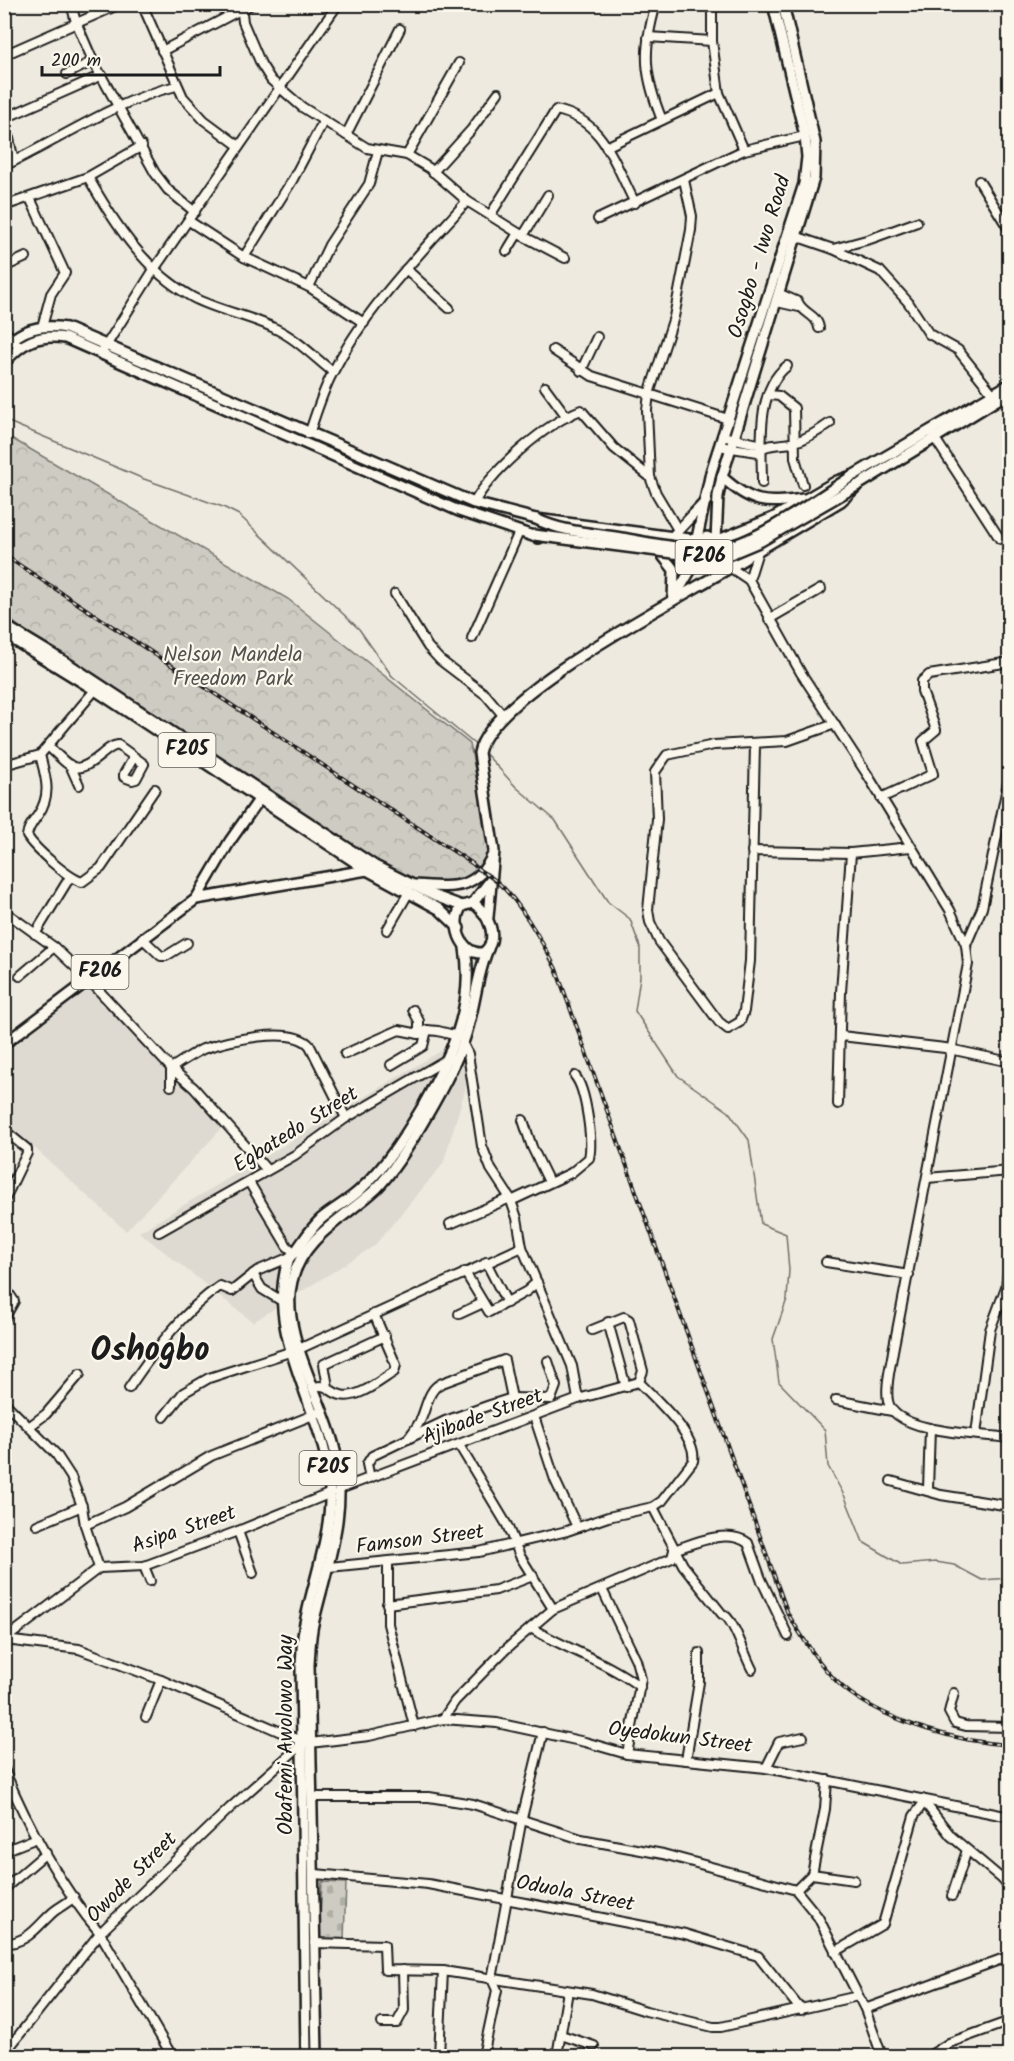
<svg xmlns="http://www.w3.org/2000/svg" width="1014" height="2061" viewBox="0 0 1014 2061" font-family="Kalam,sans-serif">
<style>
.built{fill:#dedad1}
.cemetery{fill:url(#cemetery-stones);stroke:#75746f;stroke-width:1.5}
.park{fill:url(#park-crowns);stroke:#75746f;stroke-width:1.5}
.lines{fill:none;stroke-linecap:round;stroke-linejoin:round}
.stream{stroke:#6f6d69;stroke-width:1.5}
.minor-casing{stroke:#1c1c1c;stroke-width:12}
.major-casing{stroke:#1c1c1c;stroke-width:14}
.minor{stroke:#fbf7ec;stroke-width:8}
.major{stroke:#fbf7ec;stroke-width:9}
.rail-casing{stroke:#1c1c1c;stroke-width:4}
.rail{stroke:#fbf7ec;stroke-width:1.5;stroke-dasharray:4.5;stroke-linecap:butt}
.major-bridge-casing{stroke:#1c1c1c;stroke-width:14;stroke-linecap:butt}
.major-bridge{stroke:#fbf7ec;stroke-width:9}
.labels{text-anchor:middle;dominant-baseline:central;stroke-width:4.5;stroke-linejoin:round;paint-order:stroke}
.shield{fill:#fbf7ec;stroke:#5f5e5a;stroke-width:1.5}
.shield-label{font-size:20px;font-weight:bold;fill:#1c1c1c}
.street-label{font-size:21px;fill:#1c1c1c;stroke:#fbf7ec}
.park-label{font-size:21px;fill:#51514e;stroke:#fbf7ec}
.town-label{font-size:33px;font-weight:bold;fill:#1c1c1c;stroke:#fbf7ec}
</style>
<defs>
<pattern id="cemetery-stones" width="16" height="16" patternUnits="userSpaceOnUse" patternTransform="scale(1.5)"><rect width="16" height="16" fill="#ceccc2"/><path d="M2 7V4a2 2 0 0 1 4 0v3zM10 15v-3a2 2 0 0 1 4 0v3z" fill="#b0afa6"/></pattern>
<pattern id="park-crowns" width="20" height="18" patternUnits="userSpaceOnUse" patternTransform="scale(1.5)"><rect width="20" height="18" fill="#ceccc2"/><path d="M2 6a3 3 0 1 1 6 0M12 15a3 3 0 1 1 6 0" fill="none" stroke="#b0afa6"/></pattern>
</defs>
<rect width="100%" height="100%" fill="#eeeadf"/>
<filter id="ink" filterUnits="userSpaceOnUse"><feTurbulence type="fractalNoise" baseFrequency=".0167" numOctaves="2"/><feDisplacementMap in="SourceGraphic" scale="12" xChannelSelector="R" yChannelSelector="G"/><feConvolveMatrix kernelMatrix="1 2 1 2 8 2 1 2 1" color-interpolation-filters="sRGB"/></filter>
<g filter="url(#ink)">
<g class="built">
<polygon points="91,986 223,1127 126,1231 5,1121 4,1054"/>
<polygon points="449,1046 476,1053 443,1164 374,1246 253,1322 139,1232"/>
</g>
<polygon class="cemetery" points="322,1882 346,1883 344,1940 319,1939"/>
<polygon class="park" points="4,434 288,599 470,744 493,865 481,880 446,886 409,883 37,642 5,615"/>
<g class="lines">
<g class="stream">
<polyline points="4,420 144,479 223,507 239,515 359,629 392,676 478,747"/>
<polyline points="484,752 516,787 555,820 608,902 630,919 640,947 640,977 635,1011 678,1076 729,1112 749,1140 761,1224 786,1234 789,1270 787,1299 773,1339 779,1382 825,1430 828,1466 845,1497 863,1542 902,1565 936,1562 954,1565 982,1580 1010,1578"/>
</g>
<defs>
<g id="minor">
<polyline points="71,4 76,22 93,61 155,173 168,190 195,212"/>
<polyline points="142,4 183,97 204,120 239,146"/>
<polyline points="241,4 243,22 261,64 271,80 302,107 367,148 407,155 429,168 467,201 523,236 565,258"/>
<path d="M656,4c-14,48 -12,71 6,116"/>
<polyline points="712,4 712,41 719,93 744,150"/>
<polyline points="648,37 712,41"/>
<polyline points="162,51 252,4"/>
<polyline points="4,55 120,4"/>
<polyline points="67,74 93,61"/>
<polyline points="4,116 14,161"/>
<polyline points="5,118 102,75"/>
<polyline points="346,135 400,29"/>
<polyline points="606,147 719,93"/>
<polyline points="407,155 459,63"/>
<path d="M4,166c57,-27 111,-65 172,-80"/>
<polyline points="433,172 471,130 498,93"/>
<path d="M88,177c26,46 57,94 104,120 26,14 56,18 82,31 22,10 40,29 59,44"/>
<polyline points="979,181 1010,231"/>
<polyline points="30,198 65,273 51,294 42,327"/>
<polyline points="4,206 88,177 142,146"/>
<path d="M491,214l65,-104c48,10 58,53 79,93"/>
<polyline points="598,219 744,150 805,136"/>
<polyline points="189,221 244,257 309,287 364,323"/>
<polyline points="523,236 548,195"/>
<polyline points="798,237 833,249 880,271 908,302 929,334 958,350 993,394"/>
<polyline points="833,249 870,239 917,222"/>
<polyline points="507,251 518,233"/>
<polyline points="244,257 293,179 323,122"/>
<polyline points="4,267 26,257"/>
<polyline points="406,269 449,308"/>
<polyline points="309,287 329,245 369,184 378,151"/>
<path d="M780,294l18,8c5,12 19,12 21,26"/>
<polyline points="777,302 799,307"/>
<polyline points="4,330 19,346"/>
<polyline points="553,350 592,376 728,419"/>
<polyline points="102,352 155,268 338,4"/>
<polyline points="581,371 597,337"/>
<polyline points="545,387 567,417"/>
<polyline points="769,395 779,396 794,408 795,458 803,485"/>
<path d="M309,434c7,-20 13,-41 23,-60 33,-65 87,-119 135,-173"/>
<polyline points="722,436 758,444 762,447"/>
<polyline points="934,437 1000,539"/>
<path d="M725,447l33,5c8,-10 26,-6 37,-10 13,-4 24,-11 35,-19"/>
<path d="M762,483c0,-36 -7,-92 25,-117"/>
<path d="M474,503c18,-33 71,-79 107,-93l33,38 36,29"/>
<polyline points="678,530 656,493 650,477 647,410 649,394 674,317 691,230 692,216 684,180"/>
<path d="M728,566l21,14 52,93 66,101 83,136 16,35 2,19 -75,387c-2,15 -8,34 -5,50 6,33 94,33 122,37"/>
<polyline points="749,580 758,551"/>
<polyline points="395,594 428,647 440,660 486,695 502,714"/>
<polyline points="769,619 821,589"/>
<polyline points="472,638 519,532"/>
<polyline points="755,745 750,961 744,1011 740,1022 728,1029 719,1022 659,941 650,922 648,910 657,819 655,772 667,755 714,745 787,741 835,724"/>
<path d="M48,746c24,22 26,31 53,9 6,-5 10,-9 17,-10l26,19 -8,15 -4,1 -8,-3v-3l10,-17"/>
<path d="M40,755c6,23 12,39 -2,60 -5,7 -10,12 -11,21 8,13 41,42 55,46l19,-14 54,-79"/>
<polyline points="4,765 40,755 95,690"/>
<polyline points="70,765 79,785"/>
<polyline points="881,798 933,774 923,741 936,730 922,691 922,681 929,675 1010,662"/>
<polyline points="752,851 851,853 911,847"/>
<polyline points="4,911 54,947 90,981 171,1068 194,1088 267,1170"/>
<polyline points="387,930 409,892"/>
<polyline points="35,934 70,877"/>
<polyline points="142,938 161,956 166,956 187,943"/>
<polyline points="966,945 982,908 1010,773"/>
<polyline points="20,976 54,947"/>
<polyline points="413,1010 419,1021 419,1034"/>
<polyline points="841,1036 945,1048 1010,1062"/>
<polyline points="463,1044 468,1054 482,1146 491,1169 510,1198 517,1218 522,1247 572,1366 578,1399"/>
<polyline points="345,1054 399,1030 419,1034 427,1030 438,1031 458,1036"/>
<polyline points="391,1065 423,1046 427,1030"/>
<path d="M171,1086v-18c10,-6 21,-14 32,-19 23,-8 90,-24 107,-3l36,72"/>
<polyline points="838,1104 841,992 851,853"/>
<polyline points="523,1120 532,1147 549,1182"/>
<polyline points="4,1130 27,1149 27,1153 4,1201"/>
<polyline points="927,1178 1010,1171"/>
<polyline points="249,1182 287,1246 295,1253"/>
<path d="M511,1201l60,-28 18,-15c4,-17 -3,-69 -14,-82"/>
<polyline points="450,1224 510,1198"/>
<polyline points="159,1232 295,1155 346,1118 449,1058"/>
<polyline points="486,1262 507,1303"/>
<polyline points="826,1262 909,1275"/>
<polyline points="465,1272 489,1312 527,1291 537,1282"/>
<polyline points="253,1274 262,1289 282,1301"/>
<polyline points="4,1286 14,1301 4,1319"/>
<polyline points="459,1314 483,1303"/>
<polyline points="608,1322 626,1387"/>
<polyline points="592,1330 624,1317 629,1320 643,1371 639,1382"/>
<polyline points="548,1361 556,1386 551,1399"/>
<path d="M315,1387c13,-4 15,6 26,8 16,5 40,-15 53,-23l2,-7 -22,-51"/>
<polyline points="328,1387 324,1364 385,1336"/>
<path d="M129,1388c25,-37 54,-77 91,-102l12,5 25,-20 31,-13"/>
<polyline points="836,1400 892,1411"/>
<polyline points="4,1402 56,1454 71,1477 82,1506 85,1525 99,1568"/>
<polyline points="534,1416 555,1480 577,1527"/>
<polyline points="164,1417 183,1393 209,1378 299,1349 522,1247"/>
<polyline points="30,1426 46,1414 80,1374"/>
<polyline points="976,1434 990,1330 1006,1287 1010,1257"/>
<path d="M408,1439c4,-6 10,-13 13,-20 6,-13 7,-30 21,-36l62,-23 8,38"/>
<polyline points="459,1445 507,1525 520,1556 553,1609"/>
<polyline points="370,1478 367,1464 372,1456 445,1421 490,1405 512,1398 551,1399"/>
<polyline points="891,1481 941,1495 1010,1506"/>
<polyline points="340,1489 578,1399 639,1382"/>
<polyline points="928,1489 930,1428"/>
<path d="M653,1507l30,58 39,49c11,2 23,43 30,55"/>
<polyline points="37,1525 82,1506"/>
<polyline points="85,1525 125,1507 211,1456 318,1413"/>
<polyline points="238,1531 253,1573"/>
<polyline points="388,1563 388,1624 414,1726"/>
<polyline points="144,1566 150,1581"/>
<path d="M329,1567l150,-15 88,-21 41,-14 45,-10 9,-6 31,-40c5,-25 -37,-61 -54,-79"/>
<polyline points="602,1589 636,1660 641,1679 627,1754"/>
<polyline points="387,1604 496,1590 533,1576"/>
<path d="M531,1628c37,22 75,33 109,59"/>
<polyline points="4,1640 99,1568 144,1566 238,1531 331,1493"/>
<polyline points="5,1640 79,1649 161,1680 297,1739 301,1744"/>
<polyline points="954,1693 949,1712 955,1723 966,1726 1010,1727"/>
<polyline points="146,1717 161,1680"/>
<path d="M443,1719l12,-18 50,-51 48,-41 119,-51 2,-8c21,-7 53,-22 74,-7l13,36 27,57"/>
<polyline points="310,1743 369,1736 443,1719 497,1723 585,1742 627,1754 766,1768 1010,1817"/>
<polyline points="686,1760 699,1682 699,1653"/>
<polyline points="766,1768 779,1742 803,1737"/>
<path d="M4,1769c22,54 58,120 96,164l72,123"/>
<polyline points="313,1797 429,1797 473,1804 581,1839 663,1854 796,1890 818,1917 865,2009 882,2056"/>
<polyline points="922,1799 951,1836 1002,1879 1010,1888"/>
<polyline points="4,1851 37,1838"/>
<polyline points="315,1874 428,1884 685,1934 758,1956 801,2010"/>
<polyline points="812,1874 854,1880"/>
<polyline points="4,1889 46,1853"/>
<polyline points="796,1890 812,1874 825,1809 827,1780"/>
<polyline points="952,1896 967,1850"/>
<path d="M10,1943c19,-3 27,-16 40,-28 6,-7 17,-11 24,-18"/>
<polyline points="314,1943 384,1945 385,1970 443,1971 592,1994 646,2011 713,2027 721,2027 858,1996"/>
<polyline points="835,1952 883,1924 914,1816 925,1801"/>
<polyline points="865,2009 1010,1956"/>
<polyline points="382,2023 397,2023 404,2010 403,1970"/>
<polyline points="561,2035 594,2046"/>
<polyline points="4,2054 100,1933 230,1808 303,1743"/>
<polyline points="439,2056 443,1971"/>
<polyline points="483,2056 497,1990 492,1979 522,1818 543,1732"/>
<polyline points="557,2056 568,1991"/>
<polyline points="929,2056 949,2043 1010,2021"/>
</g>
<g id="major">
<path d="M4,348c17,-20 38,-24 62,-20l408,175 62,16 161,21 10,-3 9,4 57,-23 64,-37 17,-6 156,-91"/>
<path d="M4,363c18,-21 34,-29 61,-25l394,173 80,27"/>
<path d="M722,477c30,27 42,27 81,22"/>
<polyline points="671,538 706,501"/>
<polyline points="696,543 711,472 804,184 807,157 805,136 773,4"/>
<polyline points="719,544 716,541 718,496 722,477 814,178 815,142 783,4"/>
<polyline points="663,556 674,570 673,600"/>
<polyline points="680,558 707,565 718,560 752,554 841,501 858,485 1010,392"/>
<polyline points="717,575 719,557"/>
<polyline points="674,598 696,561"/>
<polyline points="4,625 70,665 375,866 435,896 462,906"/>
<polyline points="4,634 95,690 367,870 439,909 459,928"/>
<path d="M415,885c34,2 61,7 77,-29"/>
<polyline points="196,899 230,841 263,794"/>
<path d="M473,903c15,9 28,37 10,50 -23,2 -33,-31 -21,-47z"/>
<polyline points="473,903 490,881"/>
<path d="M488,917l6,-66 -15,-98c11,-60 212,-160 267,-195"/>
<polyline points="4,1044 196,899 367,870"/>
<path d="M306,2056l-5,-389c1,-16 1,-33 5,-49 10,-47 29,-93 23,-143 -9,-70 -64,-143 -41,-214 1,-5 5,-6 8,-10 8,-11 15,-23 25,-32 13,-11 28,-18 40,-30 26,-24 44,-53 62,-83 28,-51 52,-99 42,-158"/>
<path d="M317,2056l-8,-391c1,-15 1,-31 5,-45 14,-58 34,-110 21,-169 -11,-52 -56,-118 -43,-170 11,-45 53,-63 84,-92 27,-27 77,-115 89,-152 10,-29 11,-60 23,-88"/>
</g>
</defs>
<use href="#minor" class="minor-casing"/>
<use href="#major" class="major-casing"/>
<use href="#minor" class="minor"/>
<use href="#major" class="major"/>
<defs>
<path id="rail" d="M4,555l469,309c6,7 12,9 19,14 24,16 51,65 64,91l232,645c17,27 35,59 62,79 42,30 108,49 160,52"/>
</defs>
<use href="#rail" class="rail-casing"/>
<use href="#rail" class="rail"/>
<defs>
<g id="major-bridge">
<path d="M536,519c26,13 56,14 85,19 33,5 72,15 105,9 35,-7 96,-52 128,-72"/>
<polyline points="534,535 704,557 730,554 761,541 858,485"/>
</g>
</defs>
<use href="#major-bridge" class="major-bridge-casing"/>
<use href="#major-bridge" class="major-bridge"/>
</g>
</g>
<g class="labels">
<g class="shield">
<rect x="675.5" y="540" width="57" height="34" rx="4.5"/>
<rect x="158.5" y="733" width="57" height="34" rx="4.5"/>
<rect x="71.5" y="955" width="57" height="34" rx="4.5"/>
<rect x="299.5" y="1451" width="57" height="34" rx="4.5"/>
</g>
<g class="shield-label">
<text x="704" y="557">F206</text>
<text x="187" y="750">F205</text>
<text x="100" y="972">F206</text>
<text x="328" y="1468">F205</text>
</g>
<g class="street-label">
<text transform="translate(760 257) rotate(-73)">Osogbo - Iwo Road</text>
<text transform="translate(296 1130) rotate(-32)">Egbatedo Street</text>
<text transform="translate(483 1417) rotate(-20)">Ajibade Street</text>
<text transform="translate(184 1530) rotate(-19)">Asipa Street</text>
<text transform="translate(420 1540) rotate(-7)">Famson Street</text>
<text transform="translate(286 1735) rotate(-90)">Obafemi Awolowo Way</text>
<text transform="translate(680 1738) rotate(7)">Oyedokun Street</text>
<text transform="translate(132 1878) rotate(-45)">Owode Street</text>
<text transform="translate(575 1894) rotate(11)">Oduola Street</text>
</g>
<g class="park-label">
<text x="233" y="655">Nelson Mandela<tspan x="233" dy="24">Freedom Park</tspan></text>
</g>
<g class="town-label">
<text x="150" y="1351">Oshogbo</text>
</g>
</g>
<rect width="1014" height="2061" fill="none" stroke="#fbf7ec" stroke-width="24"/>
<rect x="12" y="12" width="990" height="2037" fill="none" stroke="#1c1c1c" stroke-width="2" filter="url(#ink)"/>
<path d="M42 66v9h178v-9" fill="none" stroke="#1c1c1c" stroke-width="3"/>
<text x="51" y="66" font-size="18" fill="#1c1c1c" stroke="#fbf7ec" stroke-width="4.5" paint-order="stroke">200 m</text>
</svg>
